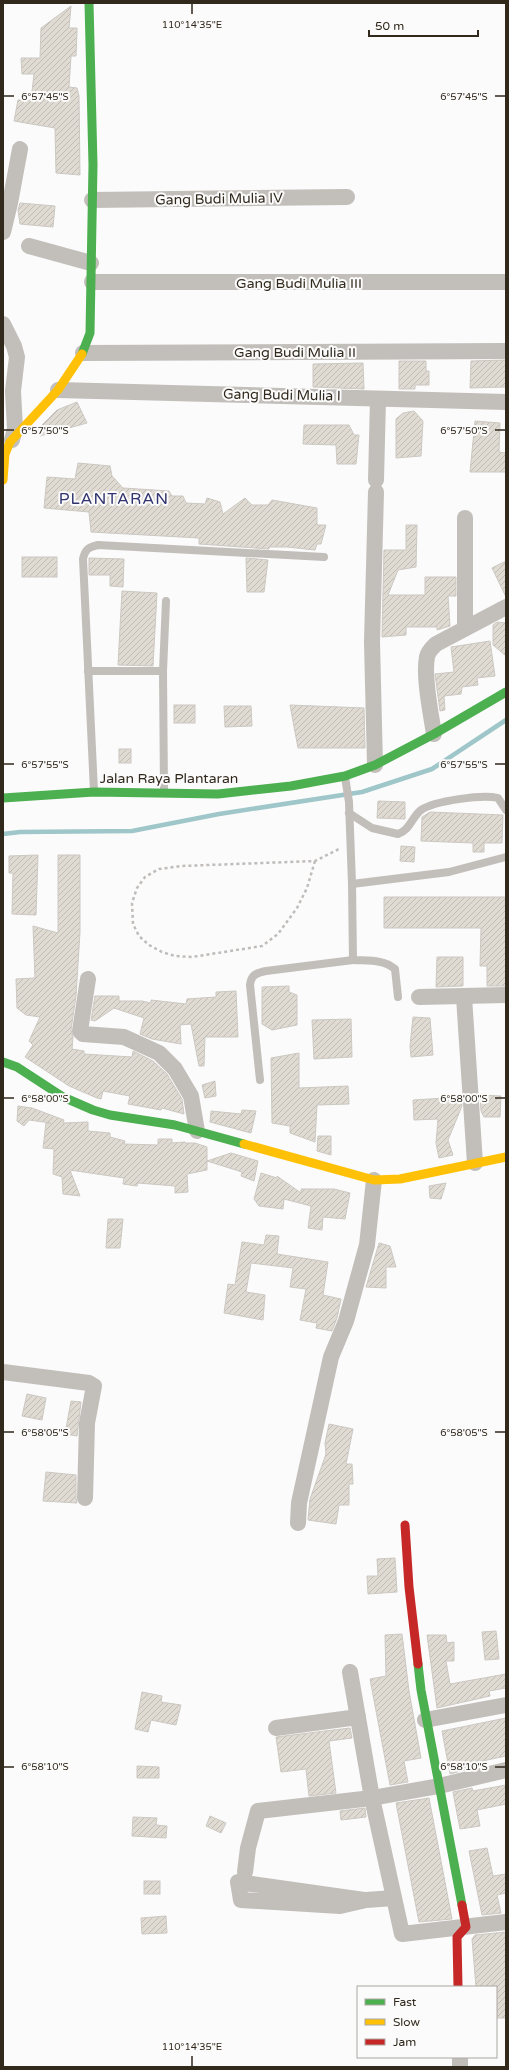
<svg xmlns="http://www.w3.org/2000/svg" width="509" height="2070" viewBox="0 0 509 2070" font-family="'Varela Round',sans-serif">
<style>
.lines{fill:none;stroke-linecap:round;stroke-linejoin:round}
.stream{stroke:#9fc6c9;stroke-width:4.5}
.building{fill:url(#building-hatch);stroke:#ccc8c2}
.path{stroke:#bfbcba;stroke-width:2.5;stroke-dasharray:3 3;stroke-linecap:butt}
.lane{stroke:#c2beba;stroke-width:8}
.street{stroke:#c2beba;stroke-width:16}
.fast{stroke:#4caf50;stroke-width:9}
.slow{stroke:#ffc107;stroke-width:9}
.jam{stroke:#c62828;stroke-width:9}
.ticks{fill:none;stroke:#32291d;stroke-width:1.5}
.labels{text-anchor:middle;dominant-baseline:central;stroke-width:4;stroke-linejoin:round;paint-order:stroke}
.street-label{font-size:14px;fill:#32291d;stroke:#fbfbfb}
.quarter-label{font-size:16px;letter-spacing:1px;fill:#32346f;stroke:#fbfbfb}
.ticks-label{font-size:10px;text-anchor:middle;fill:#32291d;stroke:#fbfbfb;stroke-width:4;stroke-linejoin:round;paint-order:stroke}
</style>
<defs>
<pattern id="building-hatch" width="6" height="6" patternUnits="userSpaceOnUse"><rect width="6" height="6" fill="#dfdad2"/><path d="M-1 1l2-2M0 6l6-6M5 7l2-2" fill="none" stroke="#c0bbb4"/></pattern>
</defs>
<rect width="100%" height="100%" fill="#fbfbfb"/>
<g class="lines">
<polyline class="stream" points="3,834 20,832 132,831 219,814 362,792 432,769 506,720"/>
</g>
<g class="building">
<polygon points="71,6 69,28 77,28 77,33 76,56 71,56 69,87 77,88 79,96 80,175 56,173 55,128 14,121 18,100 31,100 34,74 22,74 21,58 40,58 41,28"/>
<polygon points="20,203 55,206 53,227 20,224 18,210"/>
<polygon points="506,360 506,387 470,388 471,361"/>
<polygon points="399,361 426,361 426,371 429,371 429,385 415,385 415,389 399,389"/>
<polygon points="363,363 364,389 313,387 313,364"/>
<polygon points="77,402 87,423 40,436 38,429 57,410"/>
<polygon points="414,411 423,421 421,456 396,458 396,419 403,413"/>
<polygon points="475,421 500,423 499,452 506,453 506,472 470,472"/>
<polygon points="304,425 349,425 354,435 359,435 356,464 337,464 336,445 303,444"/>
<polygon points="78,463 110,466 112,476 123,488 169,491 172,496 183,496 186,503 205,504 207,498 220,502 223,514 245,498 252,505 268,505 272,500 317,508 317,525 326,525 321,544 317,544 315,550 287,547 269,547 269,549 199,544 199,538 91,532 89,512 44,508 47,477 75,479"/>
<polygon points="406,525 417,525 416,567 398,570 388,595 425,595 425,577 456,577 456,596 448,596 450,626 437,630 437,627 406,627 406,635 382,637 384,550 406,550"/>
<rect x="22" y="557" width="35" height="20"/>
<polygon points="89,558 124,559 123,587 110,586 110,575 89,575"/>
<polygon points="246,558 268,560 264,592 247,592"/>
<polygon points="506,561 506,597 492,568"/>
<polygon points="122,591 157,593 153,666 118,665"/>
<polygon points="497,622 506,623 506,656 493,645 493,625"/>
<polygon points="490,641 495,676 477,678 478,685 462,687 461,694 444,696 445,710 440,711 435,674 454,672 451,647"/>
<rect x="174" y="705" width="21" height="18"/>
<polygon points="290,705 364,708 365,748 298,748"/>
<polygon points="224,706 251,706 252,726 225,727"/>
<rect x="119" y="749" width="12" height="14"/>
<polygon points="378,801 405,802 405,819 377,818"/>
<polygon points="430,812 503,815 502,843 484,843 484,852 473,852 473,843 421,841 422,817"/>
<polygon points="401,846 415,847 414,862 400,861"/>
<polygon points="38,855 36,915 12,914 13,873 9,873 9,856"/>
<polygon points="58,855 80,855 80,932 76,996 71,1030 73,1037 72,1049 84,1051 84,1054 132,1057 133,1051 153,1061 167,1074 182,1099 184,1114 162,1108 161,1110 128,1104 130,1096 103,1091 101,1099 97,1098 69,1086 25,1057 33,1045 29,1041 40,1017 26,1015 17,1008 16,979 35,978 33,926 58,933"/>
<polygon points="384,897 506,897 506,986 487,986 487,966 480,966 481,928 384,928"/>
<polygon points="437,957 463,957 463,986 436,987"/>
<polygon points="289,986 289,992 297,995 297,1025 272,1030 262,1024 262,987"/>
<polygon points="236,991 238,1037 205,1037 204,1066 199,1066 191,1024 180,1025 181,1044 152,1039 140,1034 144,1018 114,1008 95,1021 91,1020 95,996 119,996 119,1001 142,1001 151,1003 151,1000 186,1004 187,999 216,997 216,992"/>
<polygon points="413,1017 430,1018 433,1055 411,1057 410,1046"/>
<polygon points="351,1019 352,1057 314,1059 312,1020"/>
<polygon points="299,1053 299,1088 348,1086 349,1104 317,1105 315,1142 290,1133 290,1126 272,1123 271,1058"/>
<polygon points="215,1081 216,1096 205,1098 202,1085"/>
<polygon points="480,1095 501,1096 500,1117 484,1117 481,1111"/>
<polygon points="461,1097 462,1106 448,1140 453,1155 439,1158 436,1143 438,1119 414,1120 413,1100"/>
<polygon points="18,1106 32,1108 64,1120 63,1123 88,1122 88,1131 110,1133 110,1137 125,1141 124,1144 158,1145 158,1139 172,1139 172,1143 185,1142 185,1143 195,1143 207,1147 207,1170 187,1174 188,1192 175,1193 175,1186 138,1183 137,1186 123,1184 124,1178 70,1170 80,1196 63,1194 62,1177 53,1174 54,1149 43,1148 46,1123 51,1123 29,1120 24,1126 17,1121"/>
<polygon points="242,1110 256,1111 251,1133 210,1122 211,1111 241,1114"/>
<polygon points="318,1136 331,1136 331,1155 317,1151"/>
<polygon points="231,1153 258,1161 254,1181 241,1176 242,1172 207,1161"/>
<polygon points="261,1173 277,1178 277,1176 301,1193 301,1189 334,1189 350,1193 345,1219 323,1217 322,1230 308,1228 311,1206 284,1199 283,1209 259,1206 254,1199"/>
<polygon points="446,1183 441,1199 430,1198 429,1186"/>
<polygon points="108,1219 123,1219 120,1248 106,1248"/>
<polygon points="266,1235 279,1236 277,1254 328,1262 323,1295 341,1299 337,1318 332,1331 316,1328 317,1323 300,1320 306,1289 290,1287 293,1268 251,1263 246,1292 265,1295 263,1320 224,1313 228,1284 235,1285 242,1242 264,1245"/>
<polygon points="379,1243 390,1246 396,1267 386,1267 386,1288 366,1287"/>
<polygon points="27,1394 46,1398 42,1420 22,1416"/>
<polygon points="71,1401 81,1402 77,1436 65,1434"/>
<polygon points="329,1424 353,1429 346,1464 352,1464 353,1484 349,1484 349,1505 339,1505 336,1524 308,1520 310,1499 326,1454 325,1443"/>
<polygon points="46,1472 76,1475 76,1498 77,1503 43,1501"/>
<polygon points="395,1558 397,1592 368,1594 367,1576 378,1576 377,1559"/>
<polygon points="496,1631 499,1659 485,1660 482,1632"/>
<polygon points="402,1634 409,1691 421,1758 404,1761 408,1782 390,1785 370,1679 386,1676 385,1635"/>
<polygon points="427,1635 446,1635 447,1643 454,1642 454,1661 446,1661 450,1684 506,1674 506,1688 489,1691 490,1696 437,1708"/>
<polygon points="142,1692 162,1696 161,1702 181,1705 176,1725 151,1720 148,1732 135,1729"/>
<polygon points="506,1718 506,1756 468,1764 469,1769 450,1774 442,1731"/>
<polygon points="350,1728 352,1738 329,1741 336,1793 309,1796 306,1769 281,1772 276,1737"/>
<polygon points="137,1766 159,1767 159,1778 137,1778"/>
<polygon points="506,1785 506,1804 477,1810 480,1826 460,1829 453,1792 472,1788 473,1791"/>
<polygon points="429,1798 452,1919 419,1922 396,1803"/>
<polygon points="365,1808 366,1817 341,1820 340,1811"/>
<polygon points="210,1816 226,1823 221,1833 206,1826"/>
<polygon points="133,1817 157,1818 156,1825 167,1826 166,1838 132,1836"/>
<polygon points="487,1848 493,1876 506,1874 506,1893 497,1895 501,1913 482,1915 469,1851"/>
<rect x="144" y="1881" width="16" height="13"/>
<polygon points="166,1916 167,1933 142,1934 141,1918"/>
<polygon points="506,1932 506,2018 497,2018 496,1987 476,1987 472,1939 475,1935"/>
</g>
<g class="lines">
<polyline class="path" points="315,861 307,888 297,908 278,934 262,946 192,957 175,956 162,952 149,945 139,936 133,924 132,903 137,888 145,877 159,869 182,866 315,861 341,848"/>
<g class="lane">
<polyline points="88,671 163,671 164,792"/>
<polyline points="163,671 166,601"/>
<path d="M345,777l4,25 3,82 1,76c14,1 31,-1 42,9l3,28"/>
<path d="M94,791l-11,-232c2,-10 6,-12 15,-14l226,12"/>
<path d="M349,813l23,15 26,6c12,-4 14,-17 23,-24 13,-9 62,-16 77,-12l8,12"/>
<polyline points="352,884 449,872 506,857"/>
<path d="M260,1080l-10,-95c1,-10 6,-12 16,-14l87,-11"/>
</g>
<g class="street">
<polyline points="92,200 347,197"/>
<polyline points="3,232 10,203 20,149"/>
<polyline points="29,246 91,263"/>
<polyline points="92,282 506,282"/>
<polyline points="3,324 14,346 17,357 13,391 15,429 12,440"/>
<polyline points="83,353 506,351"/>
<polyline points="58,390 506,402"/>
<polyline points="376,480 378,399"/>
<polyline points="465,628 465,518"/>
<path d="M434,734c-3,-20 -11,-58 -7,-77 1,-6 5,-9 9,-13l70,-37"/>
<polyline points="375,765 372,642 376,492"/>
<polyline points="88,979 80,1031 83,1034 124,1037 159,1053 175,1069 191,1096 197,1131"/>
<polyline points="419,997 506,995"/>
<polyline points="464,997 475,1163"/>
<polyline points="3,1372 89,1383 94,1386 87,1423 85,1498"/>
<polyline points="298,1523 299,1503 331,1357 346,1321 367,1245 374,1180"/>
<polyline points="350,1672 372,1798 402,1934 506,1922"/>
<polyline points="425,1720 506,1705"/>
<polyline points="276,1728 358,1717"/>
<polyline points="245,1872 248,1848 258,1811 372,1798 439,1786 506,1770"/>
<polyline points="364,1900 238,1882 241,1900 340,1906 366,1900 394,1898"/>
<polyline points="460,2057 460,2067"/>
</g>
<g class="fast">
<polyline points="82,354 90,333 93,165 89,3"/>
<polyline points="3,798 94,792 218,794 291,786 345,776 375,765 434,734 506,692"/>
<polyline points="3,1062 17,1067 63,1097 93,1110 110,1115 175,1125 244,1144"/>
<polyline points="418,1664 421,1690 462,1905"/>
</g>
<g class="slow">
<polyline points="3,480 5,454 10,442 58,390 82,354"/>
<polyline points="244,1144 374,1180 400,1179 506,1157"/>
</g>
<g class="jam">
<polyline points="405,1525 409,1587 418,1664"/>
<polyline points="458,1987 457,1937 466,1927 462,1905"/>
</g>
</g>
<path class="ticks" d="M192,4v10M4,96h10M495,96h10M4,430h10M495,430h10M4,764h10M495,764h10M4,1098h10M495,1098h10M4,1432h10M495,1432h10M4,1767h10M495,1767h10M192,2056v10"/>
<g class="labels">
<g class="street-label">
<text transform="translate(219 199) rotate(-1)">Gang Budi Mulia IV</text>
<text x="299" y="283">Gang Budi Mulia III</text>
<text x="295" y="352">Gang Budi Mulia II</text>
<text transform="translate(282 395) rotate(1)">Gang Budi Mulia I</text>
<text x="169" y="778">Jalan Raya Plantaran</text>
</g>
<g class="quarter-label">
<text x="114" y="499">PLANTARAN</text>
</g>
</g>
<g class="ticks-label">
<text x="192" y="28">110°14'35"E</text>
<text x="45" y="100">6°57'45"S</text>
<text x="464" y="100">6°57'45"S</text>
<text x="45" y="434">6°57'50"S</text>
<text x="464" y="434">6°57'50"S</text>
<text x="45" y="768">6°57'55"S</text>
<text x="464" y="768">6°57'55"S</text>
<text x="45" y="1102">6°58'00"S</text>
<text x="464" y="1102">6°58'00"S</text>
<text x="45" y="1436">6°58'05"S</text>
<text x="464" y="1436">6°58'05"S</text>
<text x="45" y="1770">6°58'10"S</text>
<text x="464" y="1770">6°58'10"S</text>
<text x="192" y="2050">110°14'35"E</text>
</g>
<rect width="509" height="2070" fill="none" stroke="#32291d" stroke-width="8"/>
<rect x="357" y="1986" width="140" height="72" fill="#fbfbfb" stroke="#aba7a2"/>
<rect x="365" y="1999" width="20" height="6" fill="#4caf50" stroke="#aba7a2"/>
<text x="393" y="2006" font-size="12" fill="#32291d">Fast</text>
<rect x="365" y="2019" width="20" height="6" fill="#ffc107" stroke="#aba7a2"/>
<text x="393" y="2026" font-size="12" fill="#32291d">Slow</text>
<rect x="365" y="2039" width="20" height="6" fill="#c62828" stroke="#aba7a2"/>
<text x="393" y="2046" font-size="12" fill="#32291d">Jam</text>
<path d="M369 30v6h109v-6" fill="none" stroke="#32291d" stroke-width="2"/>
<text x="375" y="30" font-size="12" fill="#32291d" stroke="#fbfbfb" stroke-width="3" paint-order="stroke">50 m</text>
</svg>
